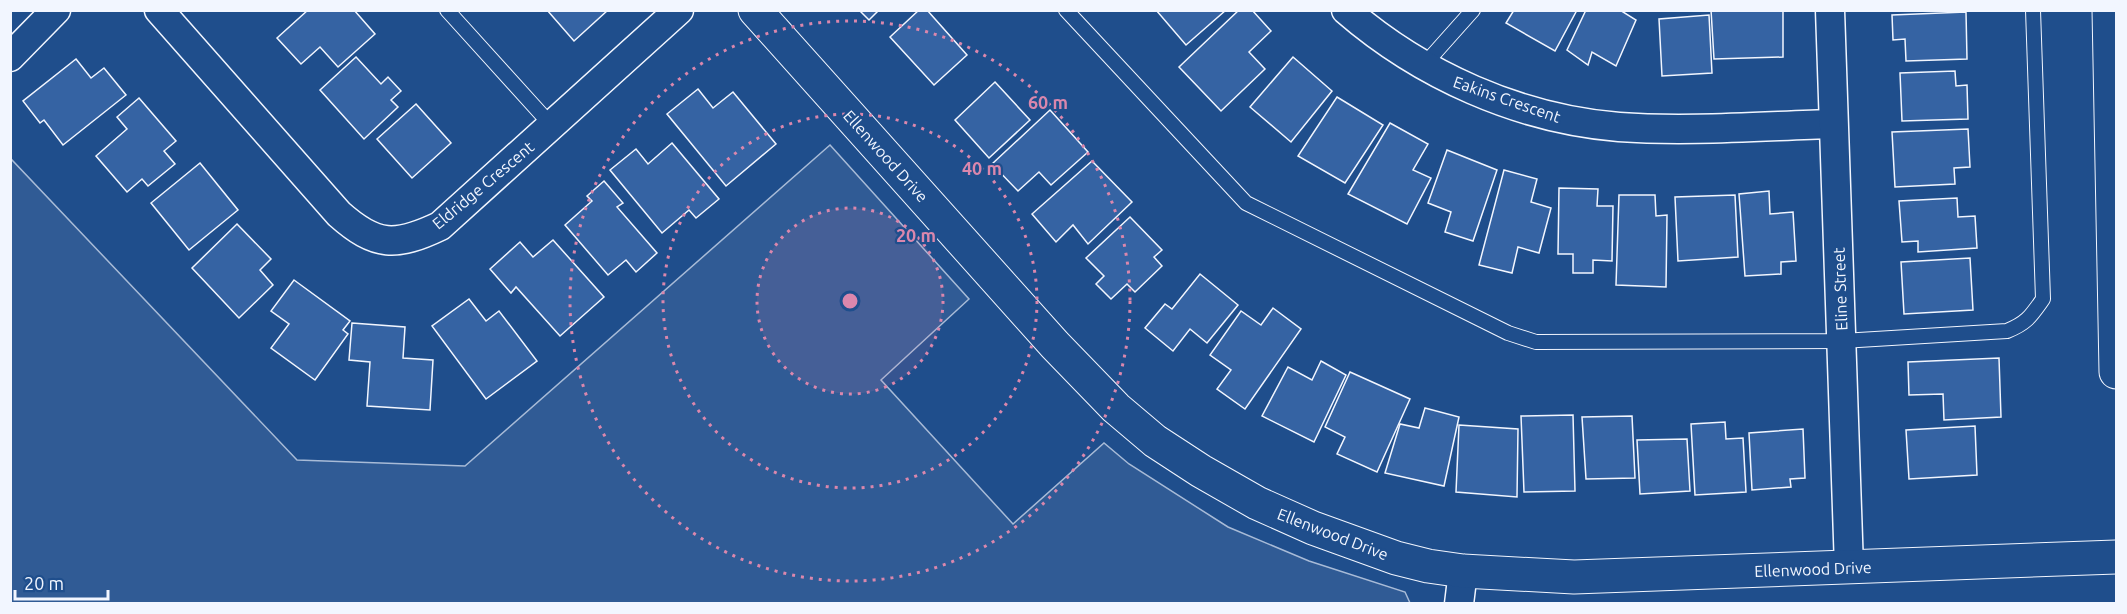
<svg xmlns="http://www.w3.org/2000/svg" width="2127" height="614" viewBox="0 0 2127 614" font-family="Ubuntu,sans-serif">
<style>
.built{fill:#305b95;stroke:#a8bbd7;stroke-width:1.5}
.building{fill:#3563a3;stroke:#f2f6ff;stroke-width:1.5}
.lines{fill:none;stroke-linecap:round;stroke-linejoin:round}
.service-casing{stroke:#f2f6ff;stroke-width:16}
.minor-casing{stroke:#f2f6ff;stroke-width:31}
.tertiary-casing{stroke:#f2f6ff;stroke-width:35}
.service{stroke:#1f4e8c;stroke-width:14}
.minor{stroke:#1f4e8c;stroke-width:28}
.tertiary{stroke:#1f4e8c;stroke-width:33}
.ring{fill:none;stroke:#da87ad;stroke-width:3;stroke-dasharray:3 6}
.labels{text-anchor:middle;dominant-baseline:central;stroke-width:4.5;stroke-linejoin:round;paint-order:stroke}
.street-label{font-size:16px;fill:#f2f6ff;stroke:#1f4e8c}
.centre{fill:#da87ad;stroke:#1f4e8c;stroke-width:3}
.ring-label{font-size:18px;text-anchor:middle;font-weight:bold;fill:#da87ad;stroke:#1f4e8c;stroke-width:4.5;stroke-linejoin:round;paint-order:stroke}
</style>
<rect width="100%" height="100%" fill="#1f4e8c"/>
<polygon class="built" points="830,145 969,299 881,380 1013,524 1104,443 1129,464 1228,527 1309,561 1405,592 1410,603 11,603 11,159 297,460 465,466"/>
<g class="building">
<polygon points="308,10 354,10 375,34 338,67 320,47 301,64 277,38"/>
<polygon points="547,10 608,10 574,41"/>
<polygon points="859,10 879,10 869,20"/>
<polygon points="919,10 927,10 967,55 934,85 890,37"/>
<polygon points="1156,10 1226,10 1186,45"/>
<polygon points="1239,10 1252,10 1271,31 1249,52 1265,69 1221,111 1179,67"/>
<polygon points="1514,10 1577,10 1555,51 1506,23"/>
<polygon points="1586,10 1620,10 1636,20 1616,66 1592,52 1588,65 1567,50"/>
<polygon points="1711,10 1783,10 1783,57 1714,59"/>
<polygon points="1966,12 1967,59 1906,61 1905,39 1893,40 1892,15"/>
<polygon points="1709,15 1712,73 1662,76 1659,19"/>
<polygon points="356,57 381,84 388,77 401,91 391,100 398,107 364,139 320,90"/>
<polygon points="1293,57 1332,91 1291,142 1250,107"/>
<polygon points="76,59 91,78 104,68 126,95 63,145 44,120 40,123 23,101"/>
<polygon points="1955,71 1956,86 1967,85 1968,119 1902,121 1900,73"/>
<polygon points="995,82 1030,120 989,158 955,120"/>
<polygon points="698,89 713,108 733,92 776,144 726,186 667,114"/>
<polygon points="1337,97 1383,125 1345,183 1298,156"/>
<polygon points="139,98 176,141 164,151 175,164 148,186 142,179 127,192 96,156 127,129 117,117"/>
<polygon points="416,104 451,143 412,178 377,139"/>
<polygon points="1050,110 1088,152 1051,185 1039,172 1018,191 992,164"/>
<polygon points="1390,123 1428,144 1413,170 1431,178 1407,224 1348,194"/>
<polygon points="1968,129 1970,167 1954,168 1955,184 1895,187 1892,132"/>
<polygon points="672,143 719,199 696,218 689,210 662,233 610,170 636,149 648,164"/>
<polygon points="1447,150 1497,170 1473,241 1445,232 1451,212 1428,203"/>
<polygon points="1092,161 1132,202 1088,244 1073,225 1056,242 1032,214"/>
<polygon points="200,163 238,210 189,250 151,203"/>
<polygon points="1504,170 1537,179 1531,202 1551,208 1539,253 1518,247 1512,273 1479,265"/>
<polygon points="604,181 623,203 617,207 657,253 636,272 626,260 608,275 565,225 592,201 587,196"/>
<polygon points="1559,188 1598,189 1597,206 1613,206 1612,261 1593,260 1593,273 1573,273 1573,254 1558,254"/>
<polygon points="1769,191 1770,214 1793,212 1796,261 1781,262 1781,274 1745,276 1739,194"/>
<polygon points="1619,195 1655,195 1656,216 1667,215 1666,287 1616,285"/>
<polygon points="1735,195 1738,257 1678,261 1675,197"/>
<polygon points="1957,198 1958,217 1975,216 1977,248 1918,252 1918,241 1902,242 1899,201"/>
<polygon points="1130,217 1162,250 1154,257 1162,266 1135,292 1127,284 1111,299 1096,284 1104,276 1086,258"/>
<polygon points="237,224 271,259 260,270 273,285 239,318 192,268"/>
<polygon points="553,240 604,297 560,336 516,287 511,293 490,269 520,242 533,257"/>
<polygon points="1970,258 1973,310 1904,314 1901,262"/>
<polygon points="1200,274 1238,305 1207,343 1190,329 1173,351 1145,328 1165,304 1172,309"/>
<polygon points="294,280 350,321 343,330 348,334 315,380 271,348 289,324 271,311"/>
<polygon points="469,299 486,321 499,311 537,361 486,399 432,326"/>
<polygon points="1273,308 1301,329 1245,409 1217,389 1231,370 1210,355 1241,311 1261,325"/>
<polygon points="352,323 405,327 403,358 433,360 430,410 367,406 370,362 349,360"/>
<polygon points="1999,358 2001,417 1944,420 1943,394 1909,395 1908,362"/>
<polygon points="1321,361 1346,375 1314,442 1262,416 1288,367 1312,380"/>
<polygon points="1350,372 1410,399 1377,472 1337,454 1345,437 1325,427"/>
<polygon points="1425,408 1459,417 1444,486 1385,473 1400,424 1419,428"/>
<polygon points="1573,415 1575,491 1524,492 1521,416"/>
<polygon points="1632,416 1635,478 1586,479 1582,417"/>
<polygon points="1725,422 1726,439 1743,438 1746,492 1695,495 1691,424"/>
<polygon points="1459,425 1518,429 1517,497 1456,492"/>
<polygon points="1975,426 1977,475 1909,479 1906,430"/>
<polygon points="1803,429 1805,478 1790,479 1791,487 1752,490 1749,433"/>
<polygon points="1687,439 1690,491 1640,494 1637,440"/>
</g>
<g class="lines">
<defs>
<g id="service">
<polyline points="447,10 552,126"/>
<path d="M1066,10l180,193 262,130 28,9 306,-1 165,-10c20,-8 24,-15 36,-32l-10,-289"/>
<polyline points="1424,65 1473,10"/>
</g>
<g id="minor">
<path d="M159,10l180,204c37,33 57,33 101,12l239,-216"/>
<path d="M1346,10c75,65 173,109 273,117 68,5 145,-1 214,-3"/>
<polyline points="1830,10 1849,568"/>
<polyline points="10,57 56,10"/>
<polyline points="1459,604 1463,571"/>
</g>
<g id="tertiary">
<polyline points="755,10 1055,345 1116,408 1155,441 1201,471 1257,503 1313,528 1396,558 1428,566 1463,571 1574,577 2116,557"/>
<polyline points="2109,10 2116,372"/>
</g>
</defs>
<use href="#service" class="service-casing"/>
<use href="#minor" class="minor-casing"/>
<use href="#tertiary" class="tertiary-casing"/>
<use href="#service" class="service"/>
<use href="#minor" class="minor"/>
<use href="#tertiary" class="tertiary"/>
</g>
<circle cx="850" cy="301" r="93" fill="#da87ad" fill-opacity=".12"/>
<g class="ring">
<circle cx="850" cy="301" r="93"/>
<circle cx="850" cy="301" r="187"/>
<circle cx="850" cy="301" r="280"/>
</g>
<g class="labels">
<g class="street-label">
<text transform="translate(1507 99) rotate(19)">Eakins Crescent</text>
<text transform="translate(886 156) rotate(48)">Ellenwood Drive</text>
<text transform="translate(483 185) rotate(-40)">Eldridge Crescent</text>
<text transform="translate(1840 289) rotate(-92)">Eline Street</text>
<text transform="translate(1333 534) rotate(21)">Ellenwood Drive</text>
<text transform="translate(1813 569) rotate(-2)">Ellenwood Drive</text>
</g>
</g>
<circle cx="850" cy="301" r="9" class="centre"/>
<g class="ring-label">
<text x="1048" y="109">60 m</text>
<text x="982" y="175">40 m</text>
<text x="916" y="242">20 m</text>
</g>
<rect width="2127" height="614" fill="none" stroke="#f2f6ff" stroke-width="24"/>
<path d="M15 590v9h93v-9" fill="none" stroke="#f2f6ff" stroke-width="3"/>
<text x="24" y="590" font-size="18" fill="#f2f6ff" stroke="#1f4e8c" stroke-width="4.5" paint-order="stroke">20 m</text>
</svg>
